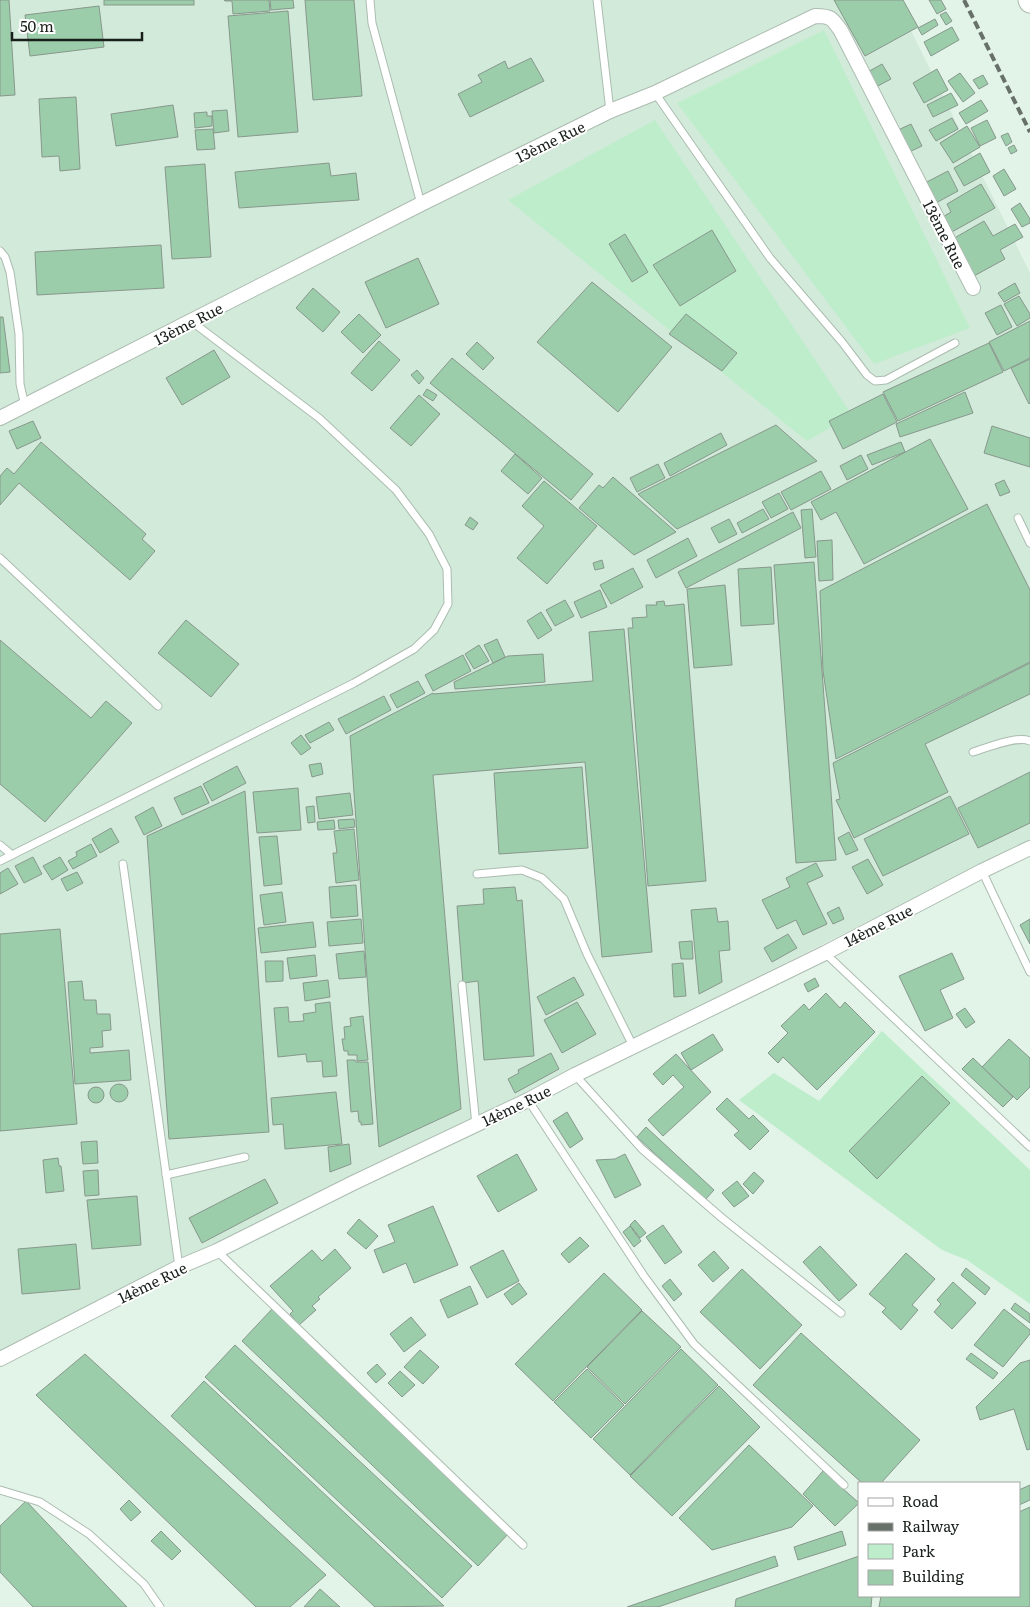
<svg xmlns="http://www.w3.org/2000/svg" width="1030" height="1607" viewBox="0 0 1030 1607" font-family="Literata,serif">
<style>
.built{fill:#d2ead9}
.green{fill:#beedcc}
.building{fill:#9bcdab;stroke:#88978c}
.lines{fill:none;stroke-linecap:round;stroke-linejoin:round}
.lane-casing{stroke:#acbcb1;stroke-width:9}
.street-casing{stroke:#acbcb1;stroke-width:16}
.primary-casing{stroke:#acbcb1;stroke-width:23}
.lane{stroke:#fff;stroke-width:7}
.street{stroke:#fff;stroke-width:14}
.primary{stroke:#fff;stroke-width:21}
.rail{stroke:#67716a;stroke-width:4;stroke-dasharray:8 4;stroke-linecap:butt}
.labels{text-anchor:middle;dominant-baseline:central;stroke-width:4;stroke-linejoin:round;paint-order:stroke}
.street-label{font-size:15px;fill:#191f1b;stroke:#fff}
</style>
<rect width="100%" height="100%" fill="#e2f3e7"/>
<polygon class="built" points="0,0 896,0 1030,273 1030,841 0,1354"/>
<g class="green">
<polygon points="824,30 970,328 874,364 677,103"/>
<polygon points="655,120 852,415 807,441 508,200"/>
<polygon points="882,1031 1030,1170 1030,1304 967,1260 942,1250 739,1100 774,1073 819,1101"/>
</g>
<g class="building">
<polygon points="0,0 9,0 15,95 0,96"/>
<rect x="104" y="0" width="90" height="5"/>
<polygon points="224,0 269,0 270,11 233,14 232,1 225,1"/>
<polygon points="270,0 293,0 294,8 271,10"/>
<polygon points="305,0 354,0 362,96 313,100"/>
<polygon points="834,0 903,0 918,27 865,56"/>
<polygon points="929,0 941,0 946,9 937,14"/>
<polygon points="99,6 104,47 30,56 25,15"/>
<polygon points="288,11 298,132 238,137 228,16"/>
<polygon points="946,12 952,21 946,25 940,15"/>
<polygon points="935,19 938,25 922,35 918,28"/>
<polygon points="952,27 959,40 931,56 924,42"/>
<polygon points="531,58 544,81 470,117 458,94 482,82 478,75 505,61 508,69"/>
<polygon points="882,64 891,79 874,88 866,73"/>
<polygon points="937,69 948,90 924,103 913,83"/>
<polygon points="960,73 975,93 963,102 948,81"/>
<polygon points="983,75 988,84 979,89 973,80"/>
<polygon points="951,93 958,105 933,117 927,105"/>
<polygon points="76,97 80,169 60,171 59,156 42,157 39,99"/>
<polygon points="981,100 988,111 966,124 959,113"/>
<polygon points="173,105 178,137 116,146 111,114"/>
<polygon points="227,110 229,131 214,133 212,111"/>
<polygon points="207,112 207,116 212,116 212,126 195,128 194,113"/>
<polygon points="952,118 958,129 936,141 929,130"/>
<polygon points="987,120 996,138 980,146 971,128"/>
<polygon points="911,124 922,146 907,153 896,131"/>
<polygon points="967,126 980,147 953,163 940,143"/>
<polygon points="213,129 215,149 197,150 195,130"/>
<polygon points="1008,133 1012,142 1006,146 1001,136"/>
<polygon points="1014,145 1017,151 1011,154 1008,148"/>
<polygon points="980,153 990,172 964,186 954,168"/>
<polygon points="329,163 331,176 356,173 359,200 239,208 235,172"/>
<polygon points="205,164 211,257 172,259 165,167"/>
<polygon points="1004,169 1016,189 1004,196 993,176"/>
<polygon points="948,171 958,191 934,204 923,184"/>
<polygon points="981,184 995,208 950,233 941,218 951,212 947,204"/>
<polygon points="1020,203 1030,219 1030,223 1022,227 1011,209"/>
<polygon points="984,221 993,236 1015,224 1023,237 1000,250 1005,259 972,277 951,240"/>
<polygon points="712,230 736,271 680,306 653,265"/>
<polygon points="625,234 648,272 632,282 609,244"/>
<polygon points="161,245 164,288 37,295 35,252"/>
<polygon points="418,258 439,304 386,328 365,282"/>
<polygon points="592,282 672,347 618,412 537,342"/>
<polygon points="1015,283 1020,293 1004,302 998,293"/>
<polygon points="313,288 340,312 323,332 296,308"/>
<polygon points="1019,296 1030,314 1030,318 1017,326 1004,304"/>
<polygon points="1001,305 1012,327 997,335 985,313"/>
<polygon points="359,314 381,335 363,353 341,332"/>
<polygon points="686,314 737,353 722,371 669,334"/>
<polygon points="0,317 3,317 10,372 0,373"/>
<polygon points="1030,321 1030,358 1004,371 989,342"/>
<polygon points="379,341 400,360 372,391 351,373"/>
<polygon points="477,342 494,358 483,370 466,354"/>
<polygon points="989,343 1003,372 898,421 883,392"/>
<polygon points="214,350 230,377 182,405 166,378"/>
<polygon points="452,358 593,474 571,500 430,383"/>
<polygon points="1030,359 1030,403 1029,404 1011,368"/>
<polygon points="417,370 424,378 419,384 411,375"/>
<polygon points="427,389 437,395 433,401 423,395"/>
<polygon points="965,392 973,413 900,437 896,424"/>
<polygon points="883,394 897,422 843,449 829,421"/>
<polygon points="419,395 440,414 411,446 390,428"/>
<polygon points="33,421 41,438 17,449 9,431"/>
<polygon points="776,425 817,461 677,529 638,494"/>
<polygon points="992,426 1030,438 1030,467 984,453"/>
<polygon points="721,433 727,445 670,476 664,463"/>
<polygon points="930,439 968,509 864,564 836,512 821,520 811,502"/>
<polygon points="41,442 146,534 142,539 155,551 130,580 19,483 0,505 0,476 7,468 14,474"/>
<polygon points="901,442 905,452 872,465 867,455"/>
<polygon points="515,454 542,478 528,494 501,471"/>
<polygon points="861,455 868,469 847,480 840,466"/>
<polygon points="658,464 665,478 637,492 630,478"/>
<polygon points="821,471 831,489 791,510 781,492"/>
<polygon points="613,477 676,532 634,555 579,508 599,485 603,488"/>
<polygon points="1004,480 1010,492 1000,496 995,484"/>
<polygon points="544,481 597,526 547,584 517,558 544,526 522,506"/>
<polygon points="779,493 788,509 771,518 762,502"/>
<polygon points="987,504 1030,590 1030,662 836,759 823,671 820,591"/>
<polygon points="763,509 769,519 742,533 737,523"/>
<polygon points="812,509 816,557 805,558 801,510"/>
<polygon points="793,512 801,528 686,588 678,572"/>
<polygon points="470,517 478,523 473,530 465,525"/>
<polygon points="729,519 737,534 719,543 711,528"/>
<polygon points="688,538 697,556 656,578 647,560"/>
<polygon points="832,540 833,580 819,581 817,541"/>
<polygon points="602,560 604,568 595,570 593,563"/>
<polygon points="814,562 836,860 796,863 774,565"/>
<polygon points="771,567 774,624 741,626 738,569"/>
<polygon points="633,568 643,587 611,604 600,585"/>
<polygon points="725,585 732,665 694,668 687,589"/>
<polygon points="600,590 607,607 581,618 574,602"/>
<polygon points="565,600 574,616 555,626 546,610"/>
<polygon points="664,601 665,606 684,604 706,881 648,886 628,628 633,628 632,618 647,617 646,605 657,605 656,602"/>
<polygon points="541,612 552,630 538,639 527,621"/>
<polygon points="186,620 239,664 211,697 158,653"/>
<polygon points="624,629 652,952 602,957 585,762 433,775 461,1109 379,1147 350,736 433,693 433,694 593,681 589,632"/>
<polygon points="497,639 505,657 493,663 484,645"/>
<polygon points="0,640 91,718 106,701 132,723 45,822 0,784"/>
<polygon points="479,645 489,661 474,669 465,654"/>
<polygon points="543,654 545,682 455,689 454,682 508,656"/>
<polygon points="463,655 471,671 433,691 425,675"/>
<polygon points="1030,663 1030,694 925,744 948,792 854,838 836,800 840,799 833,763"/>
<polygon points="418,681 425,693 397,708 390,695"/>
<polygon points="384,696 391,710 346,734 338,719"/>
<polygon points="329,722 334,730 310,743 305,735"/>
<polygon points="301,735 311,748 301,755 291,743"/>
<polygon points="321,763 323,774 312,777 309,765"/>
<polygon points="237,766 246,783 212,801 203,784"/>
<polygon points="582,767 588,848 499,854 494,773"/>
<polygon points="1030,772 1030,823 978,848 958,808"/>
<polygon points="201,786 209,803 182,815 174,798"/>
<polygon points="298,788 301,830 257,833 253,792"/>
<polygon points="245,791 269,1132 169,1139 147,836"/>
<polygon points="350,793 353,815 319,819 316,797"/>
<polygon points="950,796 969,834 883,876 864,839"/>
<polygon points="314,806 315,822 308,823 306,807"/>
<polygon points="153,807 162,826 144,835 135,817"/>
<polygon points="354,819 355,827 339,829 338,820"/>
<polygon points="334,820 335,829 318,830 317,822"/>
<polygon points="111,828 119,842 100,853 92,839"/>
<polygon points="354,829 359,880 336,883 333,853 337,853 334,831"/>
<polygon points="849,832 858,850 846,855 838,838"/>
<polygon points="277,836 282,884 264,886 259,837"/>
<polygon points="91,844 97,856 73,869 68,861 77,856 76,852"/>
<polygon points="33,857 42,874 24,883 15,866"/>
<polygon points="60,857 68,870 52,880 43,866"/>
<polygon points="868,859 883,885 867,894 852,867"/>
<polygon points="816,863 823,876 807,883 827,924 803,935 796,920 777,929 762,900 790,887 786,878"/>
<polygon points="8,868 18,884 0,894 0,873"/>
<polygon points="77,872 83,883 67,891 61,879"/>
<polygon points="356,885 358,916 331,918 329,887"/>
<polygon points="515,887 517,901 522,900 534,1056 484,1060 478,981 463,983 457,906 484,904 483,889"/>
<polygon points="282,892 286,922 264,925 260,895"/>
<polygon points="839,907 844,919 833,924 827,913"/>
<polygon points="716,908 718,922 728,921 730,950 719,951 722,982 699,994 691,910"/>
<polygon points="361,919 363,943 329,946 327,922"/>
<polygon points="1030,919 1030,944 1020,925"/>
<polygon points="313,922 316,947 261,953 258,928"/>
<polygon points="60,929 77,1124 0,1131 0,934"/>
<polygon points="788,934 797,948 772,962 764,948"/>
<polygon points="692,941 693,959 681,959 679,942"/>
<polygon points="364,951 366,977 339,979 336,954"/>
<polygon points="952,953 964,979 940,990 953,1018 925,1031 899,976"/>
<polygon points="315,955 317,976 290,979 287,958"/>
<polygon points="265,961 283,961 283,981 266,982"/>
<polygon points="683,963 686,996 674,997 672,964"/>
<polygon points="574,977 584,995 546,1015 537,997"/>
<polygon points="815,978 819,986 808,992 804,984"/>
<polygon points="328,980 330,997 305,1001 303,983"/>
<polygon points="82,981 84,1000 96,1000 97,1014 110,1014 111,1030 102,1031 103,1047 90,1048 90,1053 129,1050 131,1080 75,1084 68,982"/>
<polygon points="826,993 840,1008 845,1002 875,1032 817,1090 783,1057 778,1063 768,1053 788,1033 781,1026 804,1004 809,1010"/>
<polygon points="330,1002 337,1076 323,1077 322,1061 307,1062 306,1054 278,1057 274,1008 288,1007 289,1022 304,1021 303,1014 316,1012 315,1004"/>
<polygon points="577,1002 596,1034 562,1053 544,1020"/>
<polygon points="965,1008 975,1022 966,1028 956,1014"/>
<polygon points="363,1016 368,1060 357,1061 357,1055 348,1055 348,1051 344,1051 342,1039 345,1039 344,1027 351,1026 350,1018"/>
<polygon points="713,1034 723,1050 691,1070 681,1053"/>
<polygon points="1009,1039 1030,1058 1030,1087 1017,1100 982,1067"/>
<polygon points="551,1053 559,1069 515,1093 508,1079 519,1073 518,1070"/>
<polygon points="676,1054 711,1092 663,1136 648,1120 684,1087 673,1075 663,1085 653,1074"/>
<polygon points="973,1058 1013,1097 1003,1107 962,1069"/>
<polygon points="347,1060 355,1060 356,1062 368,1062 373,1124 361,1125 361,1122 359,1122 358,1111 351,1112"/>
<polygon points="922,1076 950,1103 877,1179 849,1151"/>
<circle cx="119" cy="1093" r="9"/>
<circle cx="96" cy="1095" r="8"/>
<polygon points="336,1092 342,1144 285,1149 283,1124 273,1125 271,1098"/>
<polygon points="727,1098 749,1119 753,1115 769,1131 750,1150 734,1135 739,1131 716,1109"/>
<polygon points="567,1112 583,1139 570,1148 553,1121"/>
<polygon points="646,1127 714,1190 705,1200 637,1137"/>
<polygon points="97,1141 98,1163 83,1164 81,1142"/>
<polygon points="349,1144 351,1164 330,1172 328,1147"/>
<polygon points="517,1154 537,1190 498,1212 477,1176"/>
<polygon points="625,1154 641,1185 615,1198 596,1160 615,1159"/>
<polygon points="58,1158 59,1166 61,1166 64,1191 46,1193 43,1160"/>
<polygon points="98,1170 99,1195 85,1196 83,1171"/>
<polygon points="754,1172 764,1181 753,1194 743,1184"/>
<polygon points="265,1179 278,1203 202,1243 189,1218"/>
<polygon points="737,1181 749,1196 734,1207 722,1193"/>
<polygon points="137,1196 141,1245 92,1249 87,1200"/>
<polygon points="433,1206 458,1265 414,1283 406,1263 383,1273 374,1250 395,1242 388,1225"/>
<polygon points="359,1219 378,1236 366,1249 347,1233"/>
<polygon points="635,1220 646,1233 640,1238 630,1225"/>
<polygon points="663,1225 682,1252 665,1264 646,1237"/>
<polygon points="630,1226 641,1241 634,1247 623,1232"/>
<polygon points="580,1237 589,1246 569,1263 561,1254"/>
<polygon points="76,1244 80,1289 22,1294 18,1249"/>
<polygon points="820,1246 857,1285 839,1301 803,1262"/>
<polygon points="335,1249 351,1268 318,1297 320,1299 312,1306 316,1310 299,1325 290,1314 293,1311 270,1286 312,1250 322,1261"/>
<polygon points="503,1250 519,1281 487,1298 470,1267"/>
<polygon points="714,1251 729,1268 713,1282 698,1265"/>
<polygon points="906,1253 935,1279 912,1305 918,1310 901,1330 882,1312 886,1308 869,1294"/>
<polygon points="966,1268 990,1288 985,1295 961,1275"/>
<polygon points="742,1269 802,1325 760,1369 700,1312"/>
<polygon points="604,1273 642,1310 553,1401 515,1364"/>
<polygon points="670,1279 682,1294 674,1301 662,1286"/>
<polygon points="953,1282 976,1303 952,1329 934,1312 941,1304 937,1300"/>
<polygon points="519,1283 527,1294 512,1305 504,1294"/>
<polygon points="470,1286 478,1304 448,1318 440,1300"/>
<polygon points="1015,1303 1030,1314 1030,1323 1011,1309"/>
<polygon points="273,1308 509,1533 478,1566 242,1341"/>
<polygon points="1004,1309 1030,1330 1030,1334 1003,1367 974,1345"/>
<polygon points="642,1311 681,1347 625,1404 587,1367"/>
<polygon points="411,1317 426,1335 404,1352 390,1334"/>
<polygon points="801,1333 920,1440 881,1483 862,1483 753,1385"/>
<polygon points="235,1345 472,1566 442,1598 205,1377"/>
<polygon points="681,1349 718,1385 630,1475 593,1439"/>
<polygon points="420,1350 439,1367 423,1384 404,1367"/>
<polygon points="971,1353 998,1373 993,1379 966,1359"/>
<polygon points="85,1354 326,1575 290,1607 256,1607 36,1395"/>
<polygon points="1030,1360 1030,1449 1027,1450 1014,1409 980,1420 976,1407 1020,1363"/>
<polygon points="377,1364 386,1374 376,1383 367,1373"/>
<polygon points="587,1369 624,1405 591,1438 554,1402"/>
<polygon points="400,1371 415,1385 402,1397 388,1383"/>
<polygon points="204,1381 444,1606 375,1607 171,1416"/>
<polygon points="719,1386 760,1427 672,1516 630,1476"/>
<polygon points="749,1445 813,1506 792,1527 712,1550 679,1518"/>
<polygon points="823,1471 859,1503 835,1526 803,1494"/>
<polygon points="1030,1485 1030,1500 1019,1505 1019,1490"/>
<polygon points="129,1500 141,1512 131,1521 120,1509"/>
<polygon points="26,1501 127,1607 33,1607 0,1572 0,1526"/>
<polygon points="1030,1507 1030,1607 879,1607 881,1596 1019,1596 1019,1512"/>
<polygon points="161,1531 181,1551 172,1560 151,1541"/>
<polygon points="842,1531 846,1545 798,1560 794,1547"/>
<polygon points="775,1556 778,1566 658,1607 627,1607"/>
<polygon points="859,1556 859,1596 872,1596 871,1607 735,1607 736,1599"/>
<polygon points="320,1589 340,1607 304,1607"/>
</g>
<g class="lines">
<defs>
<g id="lane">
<polyline points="370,0 372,23 421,204"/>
<polyline points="597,0 610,111"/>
<polyline points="655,93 770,258 842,342 867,375 875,381 886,380 955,343"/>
<polyline points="0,251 5,257 10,272 19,334 20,384 25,406"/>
<polyline points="1018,518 1030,543"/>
<polyline points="0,558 158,706"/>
<path d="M973,752c13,-4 45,-17 57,-11"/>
<polyline points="0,845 12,855"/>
<polyline points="0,861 354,683 414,649 434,630 448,604 447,569 429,534 396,490 319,418 191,321"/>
<polyline points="123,864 179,1267"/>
<polyline points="982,871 1030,972"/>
<polyline points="477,874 522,870 542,878 564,899 587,954 633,1046"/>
<polyline points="825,953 1030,1147"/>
<polyline points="462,985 476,1125"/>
<polyline points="575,1075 642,1149 722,1218 841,1313"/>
<polyline points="528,1100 644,1276 694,1344 844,1485"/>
<polyline points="166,1175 245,1157"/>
<polyline points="217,1251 523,1545"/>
<polyline points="0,1490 40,1502 89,1534 144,1584 160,1607"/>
</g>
<g id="street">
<path d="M0,418l421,-214 189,-93 45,-18 160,-77c16,0 17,2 26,15l132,257"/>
<polyline points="0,1359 179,1267 217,1251 353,1183 528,1100 575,1075 825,953 982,871 1030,848"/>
</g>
<polyline id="primary" points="1029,0 1030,2"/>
</defs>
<use href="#lane" class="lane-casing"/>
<use href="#street" class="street-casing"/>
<use href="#primary" class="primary-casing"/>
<use href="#lane" class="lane"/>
<use href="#street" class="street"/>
<use href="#primary" class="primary"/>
<polyline class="rail" points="964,0 1030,132"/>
</g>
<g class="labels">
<g class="street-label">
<text transform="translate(550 141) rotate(-26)">13ème Rue</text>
<text transform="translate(945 234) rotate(63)">13ème Rue</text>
<text transform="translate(188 323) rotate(-27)">13ème Rue</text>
<text transform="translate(878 925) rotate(-27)">14ème Rue</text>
<text transform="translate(516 1105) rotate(-26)">14ème Rue</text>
<text transform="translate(152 1282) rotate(-26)">14ème Rue</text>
</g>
</g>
<rect x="858" y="1482" width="162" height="115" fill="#ffffff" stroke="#a3a5a4"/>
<rect x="868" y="1498" width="25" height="8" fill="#ffffff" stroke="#a3a5a4"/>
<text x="902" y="1507" font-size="15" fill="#191f1b">Road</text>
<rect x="868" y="1523" width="25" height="8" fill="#67716a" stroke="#a3a5a4"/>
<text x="902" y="1532" font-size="15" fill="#191f1b">Railway</text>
<rect x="868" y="1544" width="25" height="15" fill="#beedcc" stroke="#a3a5a4"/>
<text x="902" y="1557" font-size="15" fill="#191f1b">Park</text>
<rect x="868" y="1570" width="25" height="15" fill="#9bcdab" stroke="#a3a5a4"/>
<text x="902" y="1582" font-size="15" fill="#191f1b">Building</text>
<path d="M12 32v8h130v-8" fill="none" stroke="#191f1b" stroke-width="2.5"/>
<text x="20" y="32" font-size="15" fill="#191f1b" stroke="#ffffff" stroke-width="4" paint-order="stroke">50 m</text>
</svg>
